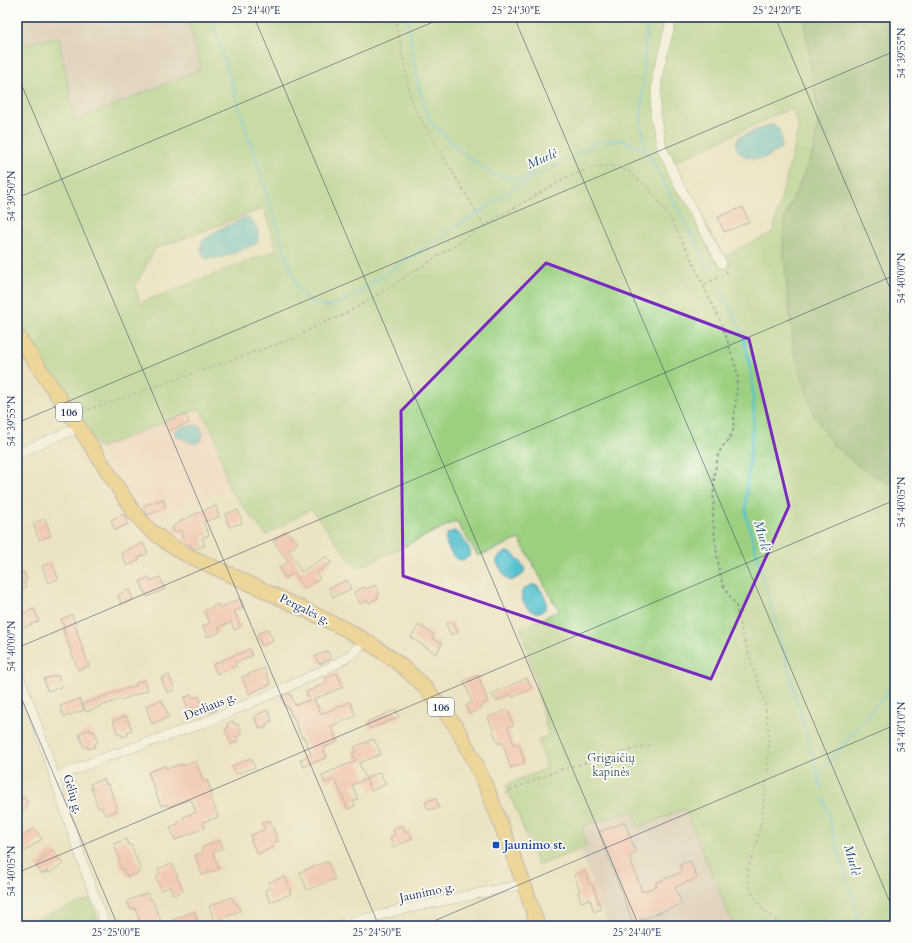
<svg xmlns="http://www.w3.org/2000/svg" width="912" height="943" viewBox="0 0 912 943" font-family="Cardo,serif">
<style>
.built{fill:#f5d2c2}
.industrial{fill:#d1bfbd}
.green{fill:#9cd080;stroke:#5c806f;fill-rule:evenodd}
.forest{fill:#7db26e;stroke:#4c7066}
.water{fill:#55c1cf;stroke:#387896}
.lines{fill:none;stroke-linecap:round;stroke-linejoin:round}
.stream{stroke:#55c1cf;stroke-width:2.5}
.building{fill:#f9aca6}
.minor-casing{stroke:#848990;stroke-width:10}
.primary-casing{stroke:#848990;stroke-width:16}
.path{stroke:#848990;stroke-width:1.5;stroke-dasharray:3 3;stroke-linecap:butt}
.minor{stroke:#fff;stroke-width:9}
.primary{stroke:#eec569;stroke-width:14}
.marked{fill:none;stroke:#7b2cbf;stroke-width:3;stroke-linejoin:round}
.ticks{fill:none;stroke:#1b2f5e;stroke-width:1;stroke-opacity:0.45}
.transit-dot{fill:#1a4fb4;stroke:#fdfcf7;stroke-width:1.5}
.labels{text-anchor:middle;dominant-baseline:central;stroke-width:3.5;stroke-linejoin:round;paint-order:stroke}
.shield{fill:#fdfcf7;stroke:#5f6c8c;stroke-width:1}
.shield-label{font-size:11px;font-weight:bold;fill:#1b2f5e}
.street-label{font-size:12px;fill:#1b2f5e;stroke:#fdfcf7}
.park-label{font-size:12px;fill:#425f68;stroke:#fdfcf7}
.transit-label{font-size:12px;font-weight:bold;fill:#164399;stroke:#fdfcf7;text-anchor:start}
.water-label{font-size:13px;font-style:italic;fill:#2c5b80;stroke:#fdfcf7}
.neatline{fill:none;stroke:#1b2f5e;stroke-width:1.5}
.ticks-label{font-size:10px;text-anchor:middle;fill:#1b2f5e}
</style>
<rect width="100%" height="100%" fill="#fdfcf7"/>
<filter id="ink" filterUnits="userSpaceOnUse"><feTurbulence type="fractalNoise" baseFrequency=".025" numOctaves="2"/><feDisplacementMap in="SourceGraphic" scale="8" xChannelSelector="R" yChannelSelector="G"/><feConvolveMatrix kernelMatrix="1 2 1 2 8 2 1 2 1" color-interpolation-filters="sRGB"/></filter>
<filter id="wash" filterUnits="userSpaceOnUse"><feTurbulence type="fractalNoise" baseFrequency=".012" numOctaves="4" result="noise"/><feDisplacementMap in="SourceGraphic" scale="16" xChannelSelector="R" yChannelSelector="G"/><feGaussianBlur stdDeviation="0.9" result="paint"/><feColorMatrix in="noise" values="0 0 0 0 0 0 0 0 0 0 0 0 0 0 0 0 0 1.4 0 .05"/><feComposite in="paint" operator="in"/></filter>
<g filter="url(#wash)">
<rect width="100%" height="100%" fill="#ece3c3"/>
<polygon class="built" points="199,408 215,436 229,489 147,522 99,448"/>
<g class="industrial">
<polygon points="17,17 187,17 186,18 201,69 74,121 59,38 17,46"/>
<polygon points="685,809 734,926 608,926 580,849 586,847 581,826 634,810 639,827"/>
</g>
<g class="green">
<path d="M186,17h619l1,18 13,84 -6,33 -29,67 -1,29 11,104 65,114 36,21v439h-161l-49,-117 -46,18 -6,-16 -51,15 4,21 -48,19 -32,-81 41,-17 -9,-28 10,-5 -14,-59 -13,-48 38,-17 -40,-72 -41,17 -22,-35 -99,48 -46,-60 -45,26 -37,-46 -14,-53 -16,-27 -100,39 -82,-122v-97l8,-2 -8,-42v-76h1l-1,-3v-60l42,-9 16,84 126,-52zM791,108l8,18 -26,106 -50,25 -50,-94zM264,208l13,42 -137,53 -5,-17 20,-37z"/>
<polygon points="90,899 100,926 21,926 26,923"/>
</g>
<polygon class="forest" points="805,17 895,17 895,487 859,466 833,445 814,415 794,352 783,248 784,219 813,152 819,119 806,35"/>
<g class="water">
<path d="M770,125h5c6,5 6,14 7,22 -11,9 -20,15 -34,10 -9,-2 -11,-6 -12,-15l3,-5z"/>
<path d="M244,218h5c7,6 13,17 7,26 -16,6 -34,17 -51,14 -4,-5 -5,-11 -3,-17l18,-12z"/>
<polygon points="197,425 200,427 203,433 202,440 194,444 176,436 174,431 185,426"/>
<path d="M454,531c7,3 9,8 13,14 1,2 4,5 3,8 0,6 -8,8 -13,6 -5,-3 -11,-13 -11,-19 -1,-2 0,-3 1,-6z"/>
<path d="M507,552c8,1 15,11 18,18l-3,5 -11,6 -4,-2 -10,-16c-1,-6 5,-9 10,-11z"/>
<path d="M531,585h3l4,1c5,8 11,14 7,23 -14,12 -28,-12 -22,-19 1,-2 5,-3 8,-5z"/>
</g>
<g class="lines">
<g class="stream">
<polyline points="211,17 291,271 299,291 311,302 328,307 343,302 538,173"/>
<polyline points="407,17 419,89 429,120 462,153 493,174 519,179 541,173 599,142 621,140 638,146 648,153 711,271"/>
<polyline points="647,17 641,123 644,140 647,152"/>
<polyline points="720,288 743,335 752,375 754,417 746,495 746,515 821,787"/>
<polyline points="817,776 895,683"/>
<polyline points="824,800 860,926"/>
</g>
</g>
<g id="blocks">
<g class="building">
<polygon points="743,207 749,222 724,232 718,217"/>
<polygon points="185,414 189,423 170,430 166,421"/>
<polygon points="163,499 166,508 147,515 146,512 143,506"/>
<polygon points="216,506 219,517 203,522 209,535 202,538 205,545 196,549 191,547 190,544 186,545 180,530 175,533 172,527 184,519 209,508"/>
<polygon points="238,510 242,523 229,527 225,514"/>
<polygon points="124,514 128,524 115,530 111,520"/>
<polygon points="45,519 51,536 39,540 33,523"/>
<polygon points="287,531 291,537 293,536 298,543 289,550 301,572 327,556 331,563 316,573 320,579 304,589 294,573 285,578 279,567 289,562 273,541"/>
<polygon points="143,543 148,553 138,558 139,560 127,566 121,553"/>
<polygon points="52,562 58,579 48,583 42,566"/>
<polygon points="17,565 18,565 21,573 24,572 27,581 24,582 26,587 17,591"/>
<polygon points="149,577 151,581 160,577 165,589 147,597 140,581"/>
<polygon points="347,580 351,589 333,597 329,588"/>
<polygon points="375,585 380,594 377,595 378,598 369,603 368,600 360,604 354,592 365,587 366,589"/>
<polygon points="129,590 133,599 121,604 118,595"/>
<polygon points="240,599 243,608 234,611 241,627 234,630 231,622 218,628 220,632 207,637 203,626 210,623 204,611 218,604 219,608"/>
<polygon points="34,609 39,621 20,629 17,620 17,616"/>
<polygon points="72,615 78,632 77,632 89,666 78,670 63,630 65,630 61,619"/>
<polygon points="452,621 458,632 451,635 446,624"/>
<polygon points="419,625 434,635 432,638 442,644 436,654 411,637"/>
<polygon points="268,629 273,641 262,646 257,634"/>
<polygon points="250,649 252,656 235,663 236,666 217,674 213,664"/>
<polygon points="328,651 331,659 319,664 315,656"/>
<polygon points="264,668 271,684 249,694 242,677"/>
<polygon points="337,673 343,687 314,699 321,714 350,702 356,716 331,726 337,742 323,748 327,757 315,762 315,761 304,767 300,760 311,754 304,737 302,738 293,716 292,716 288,707 286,707 281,696 290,693 295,705 309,700 306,692 327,683 325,678"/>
<polygon points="58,675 62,687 47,691 44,679"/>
<polygon points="169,675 175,690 167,693 161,678"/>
<polygon points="478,675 488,702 481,706 482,708 469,714 466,705 472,703 464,681"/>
<polygon points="527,678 532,689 513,697 511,694 496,701 492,694"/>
<polygon points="144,680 148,690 121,700 120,699 93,709 86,712 83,704 115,692 137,685 136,683"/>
<polygon points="191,695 192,698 199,696 203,707 194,710 193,708 188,709 184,698"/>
<polygon points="80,699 84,710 64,717 60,706"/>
<polygon points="162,700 169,717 152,724 146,706"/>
<polygon points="214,702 217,710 210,713 207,705"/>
<polygon points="268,710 272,721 266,724 267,727 260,729 254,716"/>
<polygon points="396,710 399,717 370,729 367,722"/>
<polygon points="508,710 513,725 508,727 514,745 519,744 525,763 511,768 502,742 498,744 488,717"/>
<polygon points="126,716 132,730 127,732 128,735 122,737 121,734 118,735 113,721"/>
<polygon points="233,721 235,725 238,724 242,734 236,737 238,741 231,744 225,729 228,728 227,724"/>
<polygon points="90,729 91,732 94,731 98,742 94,744 95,747 88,749 87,746 84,747 79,734"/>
<polygon points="374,739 381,754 359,763 366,779 352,785 358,799 353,801 355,806 348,809 335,779 325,783 322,775 356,761 352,753 356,752 354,747"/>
<polygon points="251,758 255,767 236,774 232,766"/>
<polygon points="196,761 203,781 207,780 212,794 210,794 218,817 203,822 205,828 175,840 170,827 178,824 178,822 184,820 183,817 196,812 191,799 169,807 167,804 161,806 148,772 165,766 166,769 181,764 182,766"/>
<polygon points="380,772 386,784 371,791 366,779"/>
<polygon points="104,779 106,785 108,784 117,807 115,808 116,811 105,815 101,807 98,808 90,784"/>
<polygon points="17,792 22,799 24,797 28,803 26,805 28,807 17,815"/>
<polygon points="436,798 439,807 428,810 425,802"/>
<polygon points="270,820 278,841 272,843 274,847 257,854 251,840 252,840 251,835 265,829 262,823"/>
<polygon points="625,822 636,853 629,856 642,892 657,886 655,883 682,872 680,865 690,861 697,878 675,887 682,904 633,923 599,832"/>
<polygon points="403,825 405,832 409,830 412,839 393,847 390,837 395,835 393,829"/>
<polygon points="34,828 42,839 25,851 17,840"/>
<polygon points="126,839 129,845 131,845 140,868 138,869 139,873 127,877 124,869 122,870 118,861 120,860 114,844"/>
<polygon points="219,840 223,848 213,853 219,869 202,875 195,855 203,852 201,848"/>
<polygon points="53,850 63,864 49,873 47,871 42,874 36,865 43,860 42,858"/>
<polygon points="328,861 335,879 307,890 300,872"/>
<polygon points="172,864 183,891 173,895 170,887 161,890 156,877 160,875 158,869"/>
<polygon points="585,871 590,885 592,884 601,909 594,912 590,899 581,902 578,892 580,891 574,875"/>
<polygon points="285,876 291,894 270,902 265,890 270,888 268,883"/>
<polygon points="147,893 150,900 152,899 163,926 145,926 144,924 141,925 135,908 131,910 127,901"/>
<polygon points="232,897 235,904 237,903 240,911 215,921 209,906"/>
<polygon points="194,911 198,923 191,926 174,926 172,920"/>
</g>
</g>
</g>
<g filter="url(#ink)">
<use href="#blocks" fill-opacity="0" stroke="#848990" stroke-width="1"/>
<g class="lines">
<defs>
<g id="minor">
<polyline points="672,17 657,77 655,115 662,148 679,185 722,264"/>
<polyline points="17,454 79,427"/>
<path d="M17,670c33,84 55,172 89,256"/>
<polyline points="55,778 103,758 204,723 288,687 336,664 350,655 366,641"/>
<polyline points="336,926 399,910 524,884"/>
</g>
<polyline id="primary" points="17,335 79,427 133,511 148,528 170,545 183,553 257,587 343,628 366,641 387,655 403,667 422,684 438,703 457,728 475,762 488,791 524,884 538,926"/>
</defs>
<use href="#minor" class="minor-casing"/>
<use href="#primary" class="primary-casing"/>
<g class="path">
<polyline points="395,17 411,99 418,114 485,226"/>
<polyline points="726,271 727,273 703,285 723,327 738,375 733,431 728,441 722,447 718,455 714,477 713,522 719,570 723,585 736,606 742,633 765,704 769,737 768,769 761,823 755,850 748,868 748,881 753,894 762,908 774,918 780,926"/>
<polyline points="82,412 297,337 317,325 341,316 371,299 494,220 567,177 594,167 614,166 630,172 648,188 668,214 690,256 703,285"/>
<polyline points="505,794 513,789 559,770 653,744"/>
</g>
<use href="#minor" class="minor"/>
<use href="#primary" class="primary"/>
</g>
</g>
<path d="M0 0H912V943H0ZM546,263l203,76 40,167 -78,173 -308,-103 -2,-165z" fill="#ece3c3" fill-opacity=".55" fill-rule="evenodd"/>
<path class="marked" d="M546,263l203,76 40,167 -78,173 -308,-103 -2,-165z"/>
<path class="ticks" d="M254,17l385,909M514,17l381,897M775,17l120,283M17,74l362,852M17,198l428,-181M17,423l878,-372M17,648l878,-373M17,688l101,238M17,873l878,-373M422,926l473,-201"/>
<rect class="transit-dot" x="492" y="841" width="8" height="8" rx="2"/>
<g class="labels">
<g class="shield">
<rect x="56" y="403" width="26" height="18" rx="3"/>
<rect x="428" y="698" width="26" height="18" rx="3"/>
</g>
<g class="shield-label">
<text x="69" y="412">106</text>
<text x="441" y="707">106</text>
</g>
<g class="street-label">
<text transform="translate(305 609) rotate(26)">Pergalės g.</text>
<text transform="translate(210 706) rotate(-22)">Derliaus g.</text>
<text transform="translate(73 794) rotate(73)">Gėlių g.</text>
<text transform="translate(427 892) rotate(-12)">Jaunimo g.</text>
</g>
<g class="park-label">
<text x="611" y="758">Grigaičių<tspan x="611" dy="14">kapinės</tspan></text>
</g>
<g class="transit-label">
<text x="504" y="845">Jaunimo st.</text>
</g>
<g class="water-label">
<text transform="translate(542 159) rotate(-24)">Murlė</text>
<text transform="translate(762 536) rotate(75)">Murlė</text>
<text transform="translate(852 860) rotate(74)">Murlė</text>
</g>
</g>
<rect width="912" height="943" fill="none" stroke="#fdfcf7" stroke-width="44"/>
<rect x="22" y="22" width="868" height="899" class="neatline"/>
<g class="ticks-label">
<text x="256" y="14">25°24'40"E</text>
<text x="516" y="14">25°24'30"E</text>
<text x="777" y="14">25°24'20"E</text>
<text transform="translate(901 53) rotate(-90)" y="4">54°39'55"N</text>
<text transform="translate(11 196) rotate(-90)" y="4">54°39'50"N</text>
<text transform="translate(901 278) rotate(-90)" y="4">54°40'00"N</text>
<text transform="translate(11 421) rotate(-90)" y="4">54°39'55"N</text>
<text transform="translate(901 502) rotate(-90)" y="4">54°40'05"N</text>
<text transform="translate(11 646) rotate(-90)" y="4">54°40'00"N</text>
<text transform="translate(901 727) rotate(-90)" y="4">54°40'10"N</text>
<text transform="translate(11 871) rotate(-90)" y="4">54°40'05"N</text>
<text x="116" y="936">25°25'00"E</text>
<text x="377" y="936">25°24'50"E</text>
<text x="637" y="936">25°24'40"E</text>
</g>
</svg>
